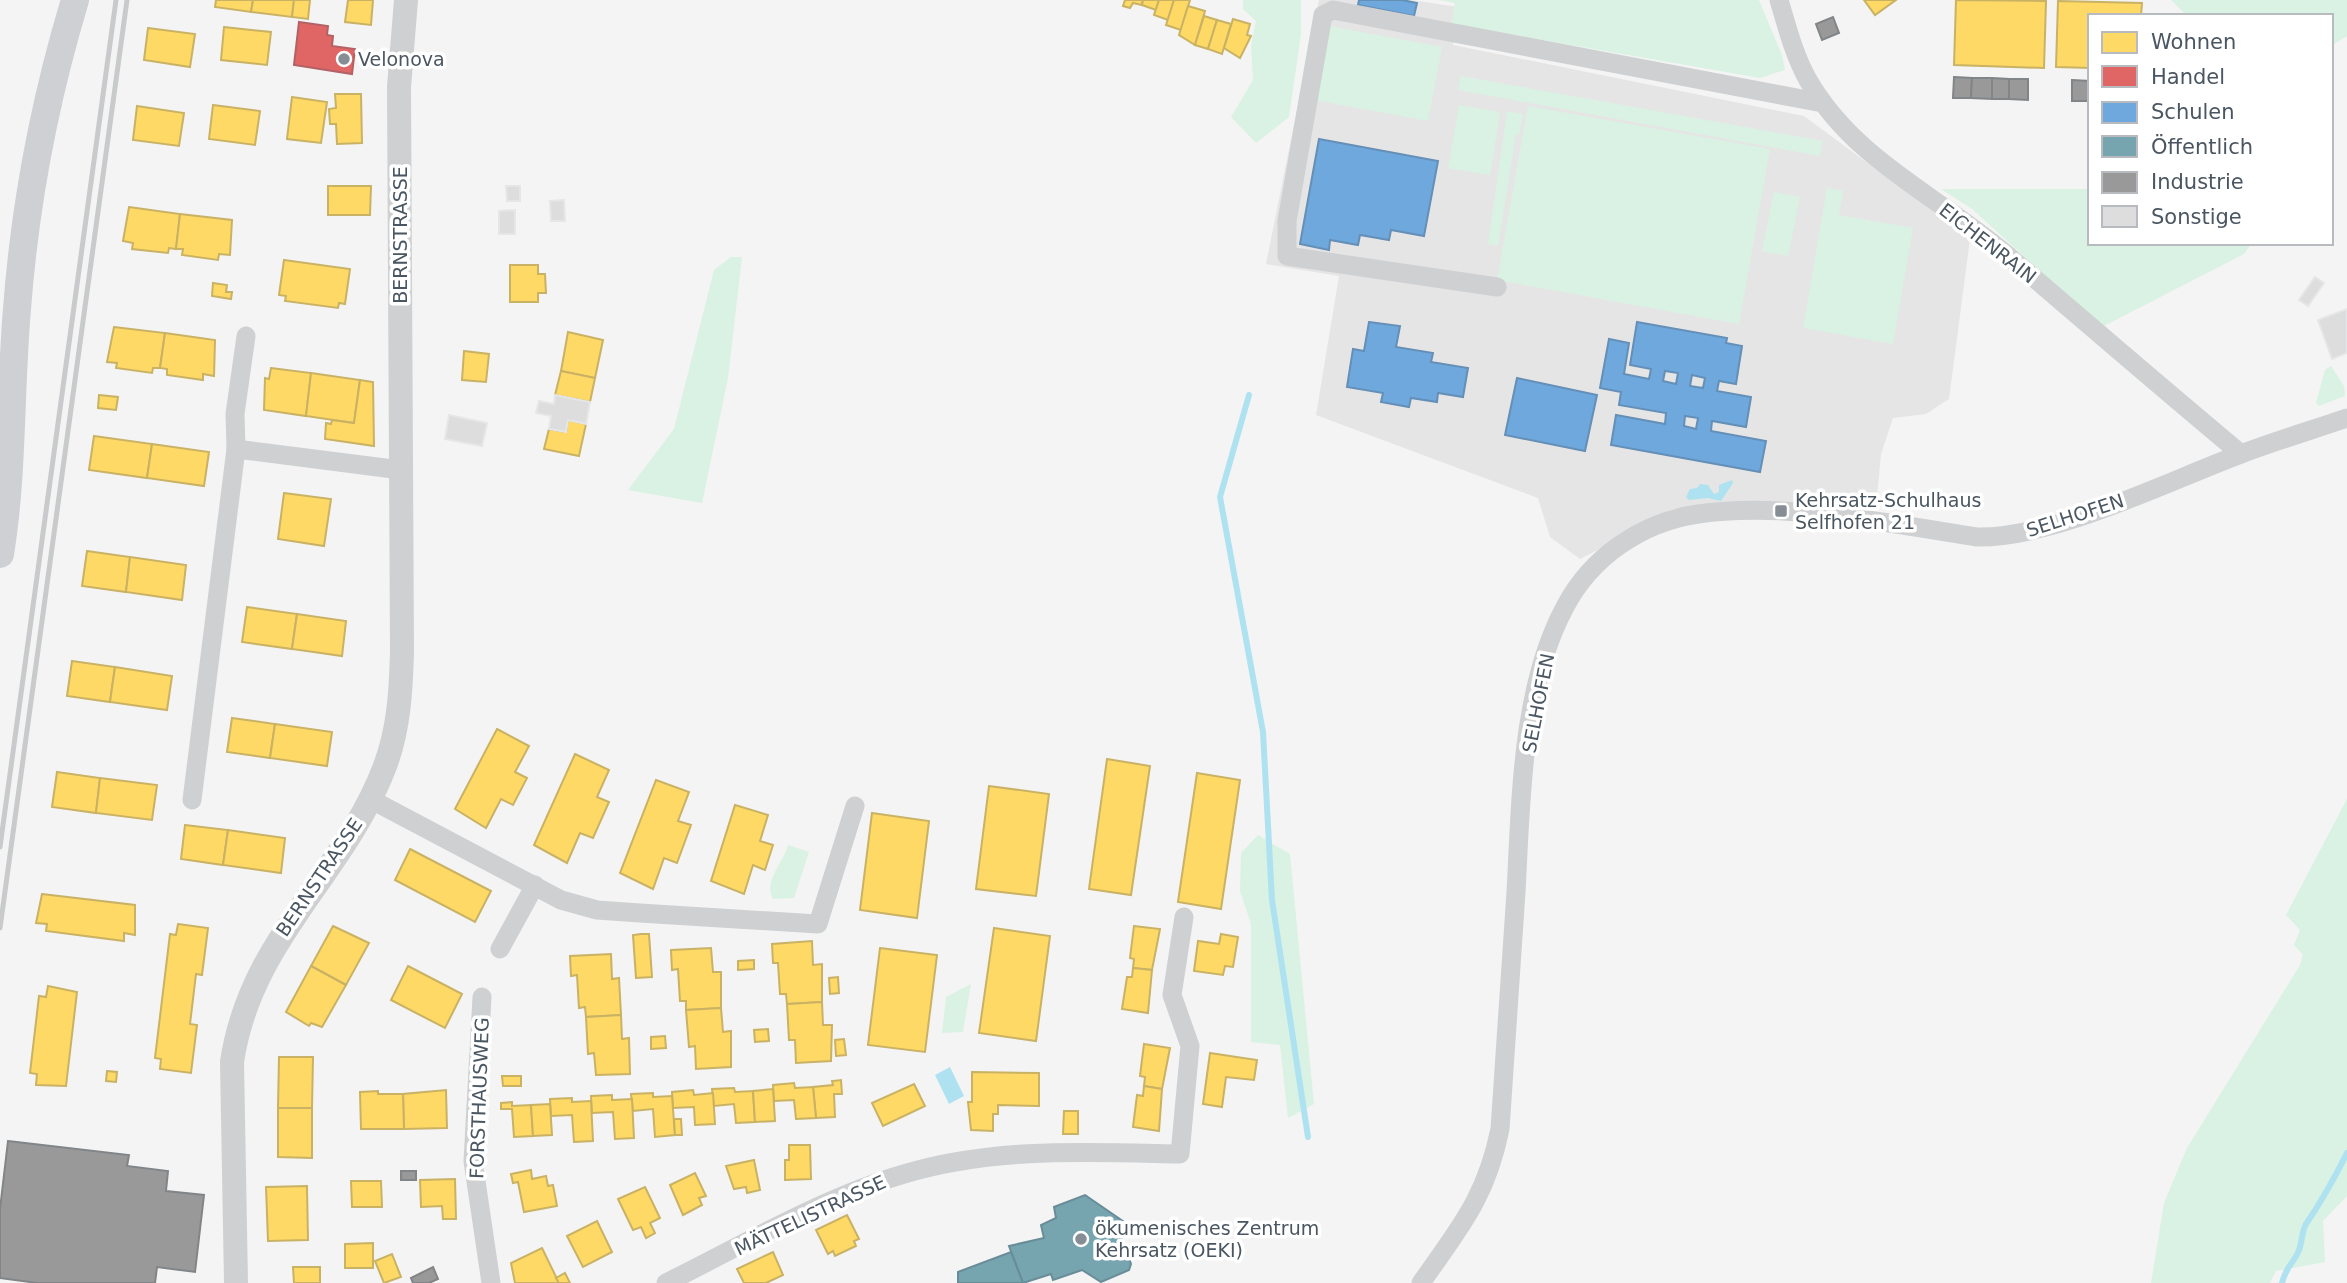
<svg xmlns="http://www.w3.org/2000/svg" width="2347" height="1283" viewBox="0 0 2347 1283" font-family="'DejaVu Sans',sans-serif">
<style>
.education{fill:#e6e5e6}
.green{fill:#d9f2e3}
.water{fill:#aee2f0}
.homes{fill:#ffd966;stroke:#c9b264;stroke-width:2}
.shops{fill:#e06666;stroke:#b36164;stroke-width:2}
.schools{fill:#6fa8dc;stroke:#648fb7;stroke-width:2;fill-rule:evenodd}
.public{fill:#76a5af;stroke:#698d98;stroke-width:2}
.industry{fill:#999;stroke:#818588;stroke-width:2}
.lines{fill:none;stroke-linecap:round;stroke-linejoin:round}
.stream{stroke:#aee2f0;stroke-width:6}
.building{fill:#ddddde;stroke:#e5e6e7;stroke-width:2}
.minor{stroke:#ced0d2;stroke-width:19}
.tertiary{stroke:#ced0d2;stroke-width:24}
.secondary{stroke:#ced0d4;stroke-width:28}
.rail{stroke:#c9cacc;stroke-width:5}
.poi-dot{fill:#868d94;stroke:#fff;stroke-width:2.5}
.labels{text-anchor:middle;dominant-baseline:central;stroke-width:7;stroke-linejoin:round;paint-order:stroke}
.poi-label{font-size:19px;fill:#4a5661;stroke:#fff;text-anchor:start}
.street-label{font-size:19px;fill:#4a5661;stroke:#fff}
</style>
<rect width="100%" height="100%" fill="#f4f4f4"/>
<polygon class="education" points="1319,0 1412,0 1458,7 1453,45 1804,116 1970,239 1949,399 1926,414 1893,418 1881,454 1876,508 1757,501 1670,513 1580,559 1550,537 1538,498 1316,415 1339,276 1266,264"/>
<g class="green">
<polygon points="1243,0 1301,0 1301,34 1289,117 1256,143 1231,117 1253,80 1251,45 1256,21 1243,9"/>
<polygon points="1438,0 1759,0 1782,55 1785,70 1760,78 1451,24 1455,3"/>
<polygon points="2171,0 2347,0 2347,36 2331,46 2331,16 2187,16"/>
<polygon points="1329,26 1442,47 1428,121 1315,100"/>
<polygon points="1461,76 1823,141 1820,156 1458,90"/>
<polygon points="1459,105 1500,112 1490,175 1448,168"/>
<polygon points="1528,106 1770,149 1739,324 1497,280"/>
<polygon points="1507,111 1523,114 1519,135 1516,134 1498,246 1488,244"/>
<polygon points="1827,188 1843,191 1839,215 1913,228 1893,344 1803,328"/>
<polygon points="1941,189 2090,189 2090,243 2252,243 2244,254 2102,327 1972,209"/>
<polygon points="1774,192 1800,197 1788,256 1762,251"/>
<polygon points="731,257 742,257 728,378 702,503 628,490 674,429 714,270"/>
<polygon points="2331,366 2344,386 2345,396 2319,406 2316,403 2325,370"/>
<polygon points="2347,799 2347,1196 2323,1221 2325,1262 2276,1271 2270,1283 2151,1283 2164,1203 2187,1148 2300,965 2303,955 2294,945 2300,930 2286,915"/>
<polygon points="1258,835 1290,854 1314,1104 1288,1118 1280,1045 1251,1042 1251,924 1240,891 1241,853"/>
<path d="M788,845l21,7 -15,46 -21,1c-10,-19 11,-37 15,-54z"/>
<polygon points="971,984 963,1032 942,1033 946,997"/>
</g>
<g class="water">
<polygon points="1732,480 1733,483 1721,501 1708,498 1689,500 1686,497 1690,489 1697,488 1700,484 1708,485 1714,494 1719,492 1719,485"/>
<polygon points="950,1067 964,1096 949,1104 935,1075"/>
</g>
<g class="homes">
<polygon points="216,0 253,0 251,12 215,7"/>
<polygon points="253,0 294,0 292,17 251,12"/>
<polygon points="294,0 310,0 308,19 292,17"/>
<polygon points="348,0 373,0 371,25 345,22"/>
<polygon points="1125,0 1143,0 1142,5 1133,3 1130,8 1123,6"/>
<polygon points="1143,0 1159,0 1156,10 1142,5"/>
<polygon points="1159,0 1174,0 1168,20 1154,15"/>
<polygon points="1174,0 1190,0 1181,30 1166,25"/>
<polygon points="1864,0 1896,0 1875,15"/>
<polygon points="1956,0 2046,1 2044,68 1954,65"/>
<polygon points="2058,1 2142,3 2141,16 2090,16 2090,68 2056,67"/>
<polygon points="1188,6 1205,11 1195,45 1179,35"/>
<polygon points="1204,16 1217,20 1208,49 1195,45"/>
<polygon points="1233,19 1250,24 1247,35 1251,36 1240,58 1224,48"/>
<polygon points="1217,20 1231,24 1222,54 1208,49"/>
<polygon points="224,27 271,32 267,65 221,60"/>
<polygon points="148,28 195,34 190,67 144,60"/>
<polygon points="335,94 361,94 362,143 337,144 336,124 330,124 329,109 336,108"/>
<polygon points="292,97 327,102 321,143 287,139"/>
<polygon points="213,105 260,111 255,145 209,139"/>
<polygon points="137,106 184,113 179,146 133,140"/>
<polygon points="328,186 371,186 370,215 328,215"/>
<polygon points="129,207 180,214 176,249 169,248 168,253 132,249 133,243 123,241"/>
<polygon points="180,214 232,220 230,255 219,254 218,260 182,255 183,249 176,249"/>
<polygon points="284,260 350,269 345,304 339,303 338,308 285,301 286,296 279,295"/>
<polygon points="510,265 538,265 538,274 545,274 546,293 538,293 538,302 510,302"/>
<polygon points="213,283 227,285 226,292 232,292 231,299 212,296"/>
<polygon points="114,327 165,333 160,368 153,368 152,373 116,368 117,363 107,362"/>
<polygon points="568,332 603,340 595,378 561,371"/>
<polygon points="165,333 215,340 214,376 203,374 203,380 167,375 167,369 160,368"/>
<polygon points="464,351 489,354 486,382 462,380"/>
<polygon points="271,368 311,373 306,416 264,410 265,378 269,379"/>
<polygon points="561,371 595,378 590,402 555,395"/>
<polygon points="311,373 360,380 354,423 306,416"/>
<polygon points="360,380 373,382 374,446 325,439 326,423 331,424 332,420 354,423"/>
<polygon points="99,395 118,397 116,410 98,408"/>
<polygon points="568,420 586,424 579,456 544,449 549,429 566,432"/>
<polygon points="94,436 152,444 147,478 89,470"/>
<polygon points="152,444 209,452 204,486 147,478"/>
<polygon points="284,493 331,499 324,546 278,539"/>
<polygon points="87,551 130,557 126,592 82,586"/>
<polygon points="130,557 186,565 182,600 126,592"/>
<polygon points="247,607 297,614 292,649 242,642"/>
<polygon points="297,614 346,621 342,656 292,649"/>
<polygon points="72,661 115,667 110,702 67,696"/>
<polygon points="115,667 172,676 167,710 110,702"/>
<polygon points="232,718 275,724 270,758 227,752"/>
<polygon points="275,724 332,732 327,766 270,758"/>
<polygon points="497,729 529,746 515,772 527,778 513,805 501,799 486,828 455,809"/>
<polygon points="575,754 609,770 597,797 609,802 593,838 580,833 567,863 534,845"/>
<polygon points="1107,759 1150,766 1131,895 1089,889"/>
<polygon points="57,772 100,778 96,813 52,807"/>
<polygon points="1197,773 1240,780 1221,909 1178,902"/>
<polygon points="100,778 157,785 152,820 96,813"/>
<polygon points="656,780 689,792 678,821 691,825 677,863 664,858 653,889 620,873"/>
<polygon points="989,786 1049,794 1036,896 976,889"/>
<polygon points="735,805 768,815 760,841 773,845 765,870 753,865 744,894 711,881"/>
<polygon points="872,813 929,821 917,918 860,910"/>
<polygon points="185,825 228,830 223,865 181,859"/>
<polygon points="228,830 285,838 281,873 223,865"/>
<polygon points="410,849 491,891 475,922 395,880"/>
<polygon points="42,894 135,905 135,935 124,933 124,941 46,931 47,924 36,923"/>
<polygon points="178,924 208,928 202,975 196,974 190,1024 197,1025 191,1073 160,1069 161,1059 155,1058 170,934 176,935"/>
<polygon points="333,926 369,943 346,985 311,966"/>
<polygon points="1134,926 1160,929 1152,970 1133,968 1134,959 1130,958"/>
<polygon points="994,928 1050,936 1036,1041 979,1033"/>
<polygon points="641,934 649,934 652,977 636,978 633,935"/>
<polygon points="1221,934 1238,937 1233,967 1225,966 1223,975 1194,971 1198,941 1219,944"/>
<polygon points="812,941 813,965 822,964 822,1002 787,1004 786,994 780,994 778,963 773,963 772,944"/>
<polygon points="711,948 713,972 721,972 721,1008 686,1010 686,1001 680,1001 678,969 672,970 671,950"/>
<polygon points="880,948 937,955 925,1052 868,1045"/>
<polygon points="611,954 612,979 619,978 621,1015 586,1017 585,1007 579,1008 577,975 571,976 570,956"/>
<polygon points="754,960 754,969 738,970 738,961"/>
<polygon points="311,966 346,985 322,1027 311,1023 309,1026 286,1012"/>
<polygon points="408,966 462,994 445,1028 391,1000"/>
<polygon points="1133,968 1152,970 1148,1013 1122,1009 1127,977 1132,977"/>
<polygon points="838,977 839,993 830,994 829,978"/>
<polygon points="48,986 77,992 66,1086 36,1085 37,1074 30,1073 39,996 46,997"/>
<polygon points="822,1002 823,1025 832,1025 831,1061 796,1063 795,1040 789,1040 787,1004"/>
<polygon points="721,1008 723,1032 731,1031 731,1067 696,1069 695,1046 689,1047 686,1010"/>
<polygon points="621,1015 622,1039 629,1038 630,1074 596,1075 594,1053 588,1054 586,1017"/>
<polygon points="768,1029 769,1041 755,1042 754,1030"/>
<polygon points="665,1036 666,1048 651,1049 651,1037"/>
<polygon points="844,1039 846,1055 836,1056 835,1040"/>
<polygon points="1144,1044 1170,1048 1162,1089 1144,1086 1145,1077 1140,1076"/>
<polygon points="1210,1053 1257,1060 1254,1080 1226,1077 1222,1107 1203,1104"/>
<polygon points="279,1057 313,1057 312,1108 278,1108"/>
<polygon points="107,1071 117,1072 116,1082 106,1081"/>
<polygon points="972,1072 1039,1073 1039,1106 998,1105 998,1114 993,1114 993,1131 971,1130 968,1102 972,1102"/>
<polygon points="502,1076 521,1076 521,1086 503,1086"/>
<polygon points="841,1080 842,1094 834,1094 835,1117 816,1118 813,1087 833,1085 832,1081"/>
<polygon points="794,1083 795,1088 813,1087 816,1118 796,1119 794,1100 774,1101 773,1085"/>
<polygon points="914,1084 925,1106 883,1126 872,1103"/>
<polygon points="1144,1086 1162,1089 1159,1131 1133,1127 1137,1095 1143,1096"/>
<polygon points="734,1088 735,1092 753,1091 755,1122 736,1123 734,1104 714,1106 712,1089"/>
<polygon points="773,1089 775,1121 755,1122 753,1091"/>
<polygon points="446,1090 447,1128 404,1129 403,1094"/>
<polygon points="693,1090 694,1095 713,1093 715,1124 695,1125 694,1107 673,1108 672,1092"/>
<polygon points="378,1091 378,1094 403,1094 404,1129 361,1129 360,1092"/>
<polygon points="653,1093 653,1097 672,1096 675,1135 655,1137 653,1109 633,1111 631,1094"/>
<polygon points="612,1095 612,1100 632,1099 634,1138 615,1139 613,1112 592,1113 591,1096"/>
<polygon points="572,1098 572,1102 591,1101 593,1141 574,1142 572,1115 551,1116 550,1099"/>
<polygon points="512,1102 512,1106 531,1105 533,1136 514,1137 512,1109 501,1109 501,1103"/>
<polygon points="550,1104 552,1135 533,1136 531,1105"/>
<polygon points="278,1108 312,1108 312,1158 278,1157"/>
<polygon points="1064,1111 1078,1111 1078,1134 1063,1134"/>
<polygon points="674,1119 681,1119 682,1135 675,1135"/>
<polygon points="789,1145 810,1145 811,1179 785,1180 785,1160 789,1160"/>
<polygon points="754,1160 760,1190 747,1193 746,1187 734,1189 726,1166"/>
<polygon points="531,1170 532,1179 546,1176 548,1186 553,1185 557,1206 524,1212 518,1182 513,1183 511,1174"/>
<polygon points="695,1173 706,1196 699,1198 702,1205 683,1215 670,1185"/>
<polygon points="455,1179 456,1219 443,1219 442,1206 421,1207 420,1180"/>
<polygon points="351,1181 381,1181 382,1207 352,1207"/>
<polygon points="307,1186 308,1240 268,1241 266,1187"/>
<polygon points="645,1187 660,1218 650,1223 655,1233 646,1238 641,1227 633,1230 618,1199"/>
<polygon points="847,1215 859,1239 854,1241 856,1246 835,1256 833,1251 828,1254 816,1230"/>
<polygon points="597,1221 612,1252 583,1267 567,1236"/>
<polygon points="373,1243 373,1268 345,1268 345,1244"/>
<polygon points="542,1248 559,1283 515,1283 511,1263"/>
<polygon points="773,1252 783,1275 766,1283 744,1283 737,1269"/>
<polygon points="392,1254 401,1277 384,1283 375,1261"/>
<polygon points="293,1267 320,1267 320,1283 294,1283"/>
<polygon points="565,1273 570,1283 559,1283 556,1278"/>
</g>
<polygon class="shops" points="299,22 328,26 327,35 333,36 332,46 355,49 352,74 294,65"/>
<g class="schools">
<polygon points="1359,0 1402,0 1417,3 1414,16 1358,5"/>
<polygon points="1319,139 1438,161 1424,236 1391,230 1389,240 1360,235 1358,245 1330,240 1329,250 1300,244"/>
<polygon points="1369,322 1400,326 1396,347 1433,353 1431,362 1468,368 1463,397 1438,393 1437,402 1411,398 1409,407 1381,402 1383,393 1347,387 1353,349 1364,351"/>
<path d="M1637,322l90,16 -1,5 16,3 -6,38 -17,-3 -2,10 34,6 -5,30 -34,-6 -1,10 55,10 -6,31 -149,-27 5,-30 49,9 1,-11 -47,-8 2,-13 -21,-4 9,-49 20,4 -5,31 25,5 2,-10 -21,-4zM1665,371l13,2 -2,11 -13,-3zM1692,375l13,3 -2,10 -13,-2zM1685,416l13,2 -2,11 -12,-3z"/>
<polygon points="1517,378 1597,395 1585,451 1505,435"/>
</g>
<g class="public">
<polygon points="1085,1195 1127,1224 1129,1228 1116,1233 1121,1236 1131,1264 1129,1270 1101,1282 1082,1270 1053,1280 1051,1274 1023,1283 1009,1246 1044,1238 1041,1225 1056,1218 1054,1207"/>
<polygon points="1011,1252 1023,1283 958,1283 958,1272"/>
</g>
<g class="industry">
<polygon points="1833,17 1839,33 1822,40 1816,24"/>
<polygon points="1954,77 1972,78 1971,98 1953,98"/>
<polygon points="1972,78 1992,78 1992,99 1971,98"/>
<polygon points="1992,78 2009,79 2009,99 1992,99"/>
<polygon points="2009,79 2028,79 2028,100 2009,99"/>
<polygon points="2072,80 2090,81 2090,101 2072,101"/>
<polygon points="8,1141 129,1155 127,1166 168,1171 166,1191 204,1195 195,1272 157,1267 155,1283 37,1283 0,1278 0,1209"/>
<rect x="401" y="1171" width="15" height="9"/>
<polygon points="433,1267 438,1279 429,1283 413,1283 411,1278"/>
</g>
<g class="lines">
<g class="stream">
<polyline points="1249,395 1220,497 1263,732 1272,900 1308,1137"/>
<path d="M2282,1283c4,-17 12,-20 17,-33 3,-8 3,-19 7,-26 15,-22 29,-47 41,-71"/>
</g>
</g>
<g class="building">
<polygon points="506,186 520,186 520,201 507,201"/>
<polygon points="564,200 565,221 551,221 550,201"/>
<polygon points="515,210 515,234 499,234 499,211"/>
<polygon points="2315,277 2324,283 2308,306 2299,300"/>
<polygon points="2347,309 2347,353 2332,359 2318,320"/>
<polygon points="555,395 590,402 586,424 568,420 566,432 549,429 551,416 536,413 539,401 554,404"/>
<polygon points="449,415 487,423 482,446 445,439"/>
</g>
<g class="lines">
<g class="minor">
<path d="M1779,0c8,27 15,55 29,80 46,80 130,116 198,174 78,67 156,134 235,200"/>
<polyline points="1497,287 1287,256 1287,221 1323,15 1333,10 1823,103"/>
<polyline points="236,449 235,414 246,336"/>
<polyline points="370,799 561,900 597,910 640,913 818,924 855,806"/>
<polyline points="192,800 236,449 401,470"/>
<polyline points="500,949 535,885"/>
<polyline points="482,997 473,1161 491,1283"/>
<path d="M666,1283c75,-37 158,-86 238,-109 90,-27 182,-22 276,-20l10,-108 -18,-51 12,-78"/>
<path d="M1421,1283c39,-56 65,-85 79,-154 5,-79 11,-158 16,-237 5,-90 5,-204 49,-285 26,-50 77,-85 133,-93 87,-13 192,10 279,23 78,1 189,-55 264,-83 34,-13 71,-24 106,-36"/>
</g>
<path class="tertiary" d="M236,1283l-4,-221c18,-123 112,-187 153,-296 14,-37 16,-76 17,-115l-3,-564 7,-87"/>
<path class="secondary" d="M0,554c13,-80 10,-164 17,-245 8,-107 27,-206 58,-309"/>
<g class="rail">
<polyline points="0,847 116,0"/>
<polyline points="0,928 127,0"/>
</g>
</g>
<g class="poi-dot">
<circle cx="344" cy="59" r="7"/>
<rect x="1774" y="504" width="14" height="14" rx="3.5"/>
<circle cx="1081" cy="1239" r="7"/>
</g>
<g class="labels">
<g class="poi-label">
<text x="358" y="59">Velonova</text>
<text x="1795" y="500">Kehrsatz-Schulhaus<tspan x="1795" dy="22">Selfhofen 21</tspan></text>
<text x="1095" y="1228">ökumenisches Zentrum<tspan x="1095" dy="22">Kehrsatz (OEKI)</tspan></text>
</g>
<g class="street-label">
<text transform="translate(400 235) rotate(-90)">BERNSTRASSE</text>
<text transform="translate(1988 243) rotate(38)">EICHENRAIN</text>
<text transform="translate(2075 515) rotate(-18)">SELHOFEN</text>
<text transform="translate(1538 703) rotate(-79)">SELHOFEN</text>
<text transform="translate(319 877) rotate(-56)">BERNSTRASSE</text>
<text transform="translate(479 1098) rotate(-88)">FORSTHAUSWEG</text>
<text transform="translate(810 1215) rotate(-25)">MÄTTELISTRASSE</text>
</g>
</g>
<rect x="2088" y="14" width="245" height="231" fill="#ffffff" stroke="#b7bbc0" stroke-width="2"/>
<rect x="2102" y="32" width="35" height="21" fill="#ffd966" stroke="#b7bbc0" stroke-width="2"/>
<text x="2151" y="49" font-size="21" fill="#4a5661">Wohnen</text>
<rect x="2102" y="66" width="35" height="21" fill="#e06666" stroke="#b7bbc0" stroke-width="2"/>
<text x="2151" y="84" font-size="21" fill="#4a5661">Handel</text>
<rect x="2102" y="102" width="35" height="21" fill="#6fa8dc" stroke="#b7bbc0" stroke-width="2"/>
<text x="2151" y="119" font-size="21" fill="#4a5661">Schulen</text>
<rect x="2102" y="136" width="35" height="21" fill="#76a5af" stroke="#b7bbc0" stroke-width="2"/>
<text x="2151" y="154" font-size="21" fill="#4a5661">Öffentlich</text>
<rect x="2102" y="172" width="35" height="21" fill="#999999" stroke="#b7bbc0" stroke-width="2"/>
<text x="2151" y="189" font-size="21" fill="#4a5661">Industrie</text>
<rect x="2102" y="206" width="35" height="21" fill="#ddddde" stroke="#b7bbc0" stroke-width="2"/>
<text x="2151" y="224" font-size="21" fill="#4a5661">Sonstige</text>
</svg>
